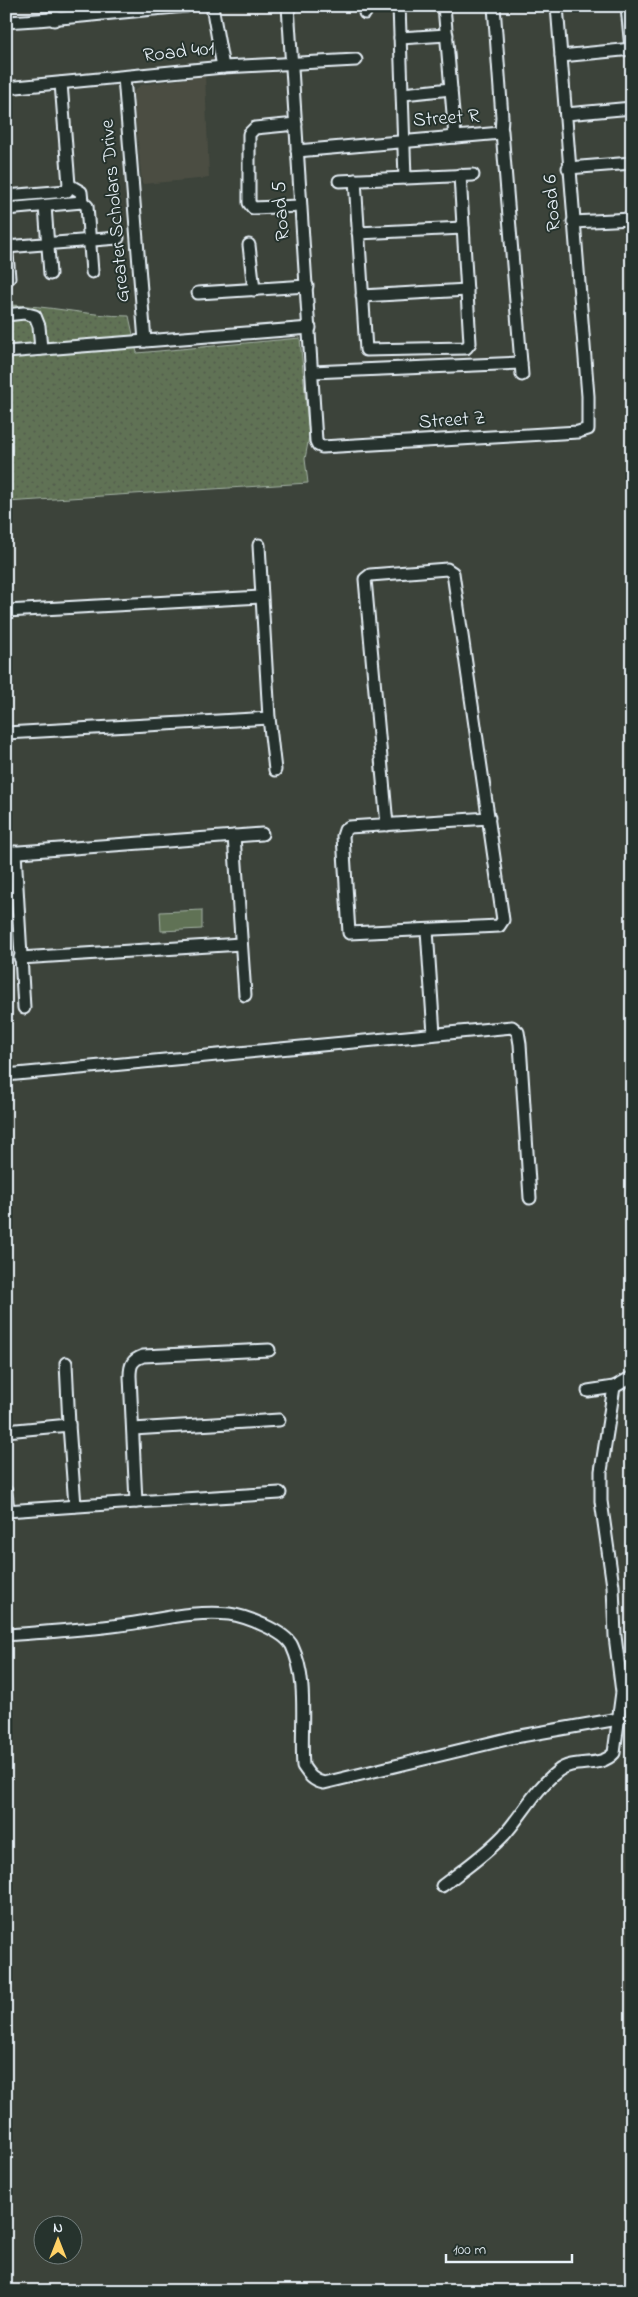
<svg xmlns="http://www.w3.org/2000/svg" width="638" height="2297" viewBox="0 0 638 2297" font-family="'Indie Flower',sans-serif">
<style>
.built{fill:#4c4e43}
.grass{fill:url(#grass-dots);stroke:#a4b2a6}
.garden{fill:#617254;stroke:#a4b2a6}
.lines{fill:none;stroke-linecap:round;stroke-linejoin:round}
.minor-casing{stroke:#e8f1f8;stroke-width:15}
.minor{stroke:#26332d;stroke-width:11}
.labels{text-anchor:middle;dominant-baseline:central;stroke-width:4;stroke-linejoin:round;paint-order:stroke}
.street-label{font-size:20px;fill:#e8f1f8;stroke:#26332d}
</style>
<defs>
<pattern id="grass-dots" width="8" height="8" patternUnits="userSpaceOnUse" patternTransform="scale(1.25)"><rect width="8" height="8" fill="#617254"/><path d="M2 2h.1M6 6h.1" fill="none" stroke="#525b4e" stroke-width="1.8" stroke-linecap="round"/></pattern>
</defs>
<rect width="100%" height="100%" fill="#3c433a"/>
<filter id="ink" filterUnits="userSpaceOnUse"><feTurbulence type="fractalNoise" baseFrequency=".02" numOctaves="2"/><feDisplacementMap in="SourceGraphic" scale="10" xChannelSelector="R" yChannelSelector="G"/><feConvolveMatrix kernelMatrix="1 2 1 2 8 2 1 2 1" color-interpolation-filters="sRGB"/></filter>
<g filter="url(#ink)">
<polygon class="built" points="205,76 209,178 142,184 133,92 141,85"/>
<path class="grass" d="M6,305c42,0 82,11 123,11l8,37 163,-15 9,99 -4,22 3,24 -302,19z"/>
<polygon class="garden" points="202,910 202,929 161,931 160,912"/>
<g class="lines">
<defs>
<g id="minor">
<polyline points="212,6 223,67"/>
<polyline points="288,6 316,441 318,445 322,447 578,432 588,429 588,396 557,6"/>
<polyline points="365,6 365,13"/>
<polyline points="399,6 405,178"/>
<polyline points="444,6 455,137"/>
<polyline points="627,6 631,49"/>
<polyline points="54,20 54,6"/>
<path d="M6,22c61,-3 121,-11 181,-16"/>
<polyline points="400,38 447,35"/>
<polyline points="561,56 632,49"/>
<polyline points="124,77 145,341"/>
<polyline points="6,88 223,67 356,60"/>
<polyline points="403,94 451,89"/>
<polyline points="566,114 632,108"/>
<polyline points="296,124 255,128 249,134 249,203 253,208 300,206"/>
<polyline points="502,131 522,375"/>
<polyline points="297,151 501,133 502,117 494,6"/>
<polyline points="568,168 632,163"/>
<polyline points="355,180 366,350 466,348 470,343 460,175"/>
<polyline points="339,181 473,175"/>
<polyline points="69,185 81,192 82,202"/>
<polyline points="6,196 67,191 69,185 61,83"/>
<polyline points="45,206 50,274"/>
<polyline points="6,209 82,202 87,206 92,272"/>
<polyline points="573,222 632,219"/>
<polyline points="358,233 463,228"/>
<polyline points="6,241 9,278"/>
<polyline points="249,245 254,290"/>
<polyline points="6,247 118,238"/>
<polyline points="198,293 307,286"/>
<polyline points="362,296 467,290"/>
<polyline points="6,315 24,313 35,316 39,326 41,349"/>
<polyline points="6,352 310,328"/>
<polyline points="312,372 521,363"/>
<polyline points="259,545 269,718 275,770"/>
<polyline points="6,611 261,597"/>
<polyline points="6,733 269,718"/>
<polyline points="387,825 365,579 370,575 447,569 453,573 503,920 499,926 349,933 343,836 345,830 349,827 489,818"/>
<polyline points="234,836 245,995"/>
<polyline points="15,852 24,1008"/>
<polyline points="6,853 262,834"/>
<polyline points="427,930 434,1034"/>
<polyline points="20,958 241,944"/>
<polyline points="6,1075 512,1027 518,1032 520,1044 530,1198"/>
<polyline points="66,1363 69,1425"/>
<polyline points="588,1391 614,1387 632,1377"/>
<polyline points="133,1429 279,1420"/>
<polyline points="6,1431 69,1425 75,1506"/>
<polyline points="6,1491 8,1511"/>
<polyline points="136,1502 280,1493"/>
<path d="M6,1511l130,-9 -6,-126c0,-11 2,-16 13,-20l126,-6"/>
<path d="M6,1635c38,-3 76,-5 114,-10 35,-4 73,-15 109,-11 16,2 56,17 63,32 17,36 8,81 11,120 6,9 10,15 21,17l191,-46 103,-18"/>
<path d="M442,1886c21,-16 43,-31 62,-51 18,-20 32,-47 54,-64 16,-13 42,-2 56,-18l8,-61 -7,-56 -2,-50 -12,-85v-30l13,-84"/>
</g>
</defs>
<use href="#minor" class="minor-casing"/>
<use href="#minor" class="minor"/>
</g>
</g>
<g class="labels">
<g class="street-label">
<text transform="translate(179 53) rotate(-6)">Road 401</text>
<text transform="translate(446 119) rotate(-4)">Street R</text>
<text transform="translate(553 203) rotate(-94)">Road 6</text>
<text transform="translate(116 211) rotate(-95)">Greater Scholars Drive</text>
<text transform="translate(282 211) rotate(-94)">Road 5</text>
<text transform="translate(452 421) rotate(-4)">Street Z</text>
</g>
</g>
<rect width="638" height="2297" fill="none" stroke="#26332d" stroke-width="25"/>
<rect x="12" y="12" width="613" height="2272" fill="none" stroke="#e8f1f8" stroke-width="2" filter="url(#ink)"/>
<g transform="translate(58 2240)"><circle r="24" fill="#26332d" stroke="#747f7e"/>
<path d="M0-4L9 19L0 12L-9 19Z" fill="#ffd166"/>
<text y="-8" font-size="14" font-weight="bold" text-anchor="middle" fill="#e8f1f8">N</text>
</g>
<path d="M446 2254v8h126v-8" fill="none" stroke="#e8f1f8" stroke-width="2.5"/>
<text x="453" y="2254" font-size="15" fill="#e8f1f8" stroke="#26332d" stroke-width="4" paint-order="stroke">100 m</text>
</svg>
